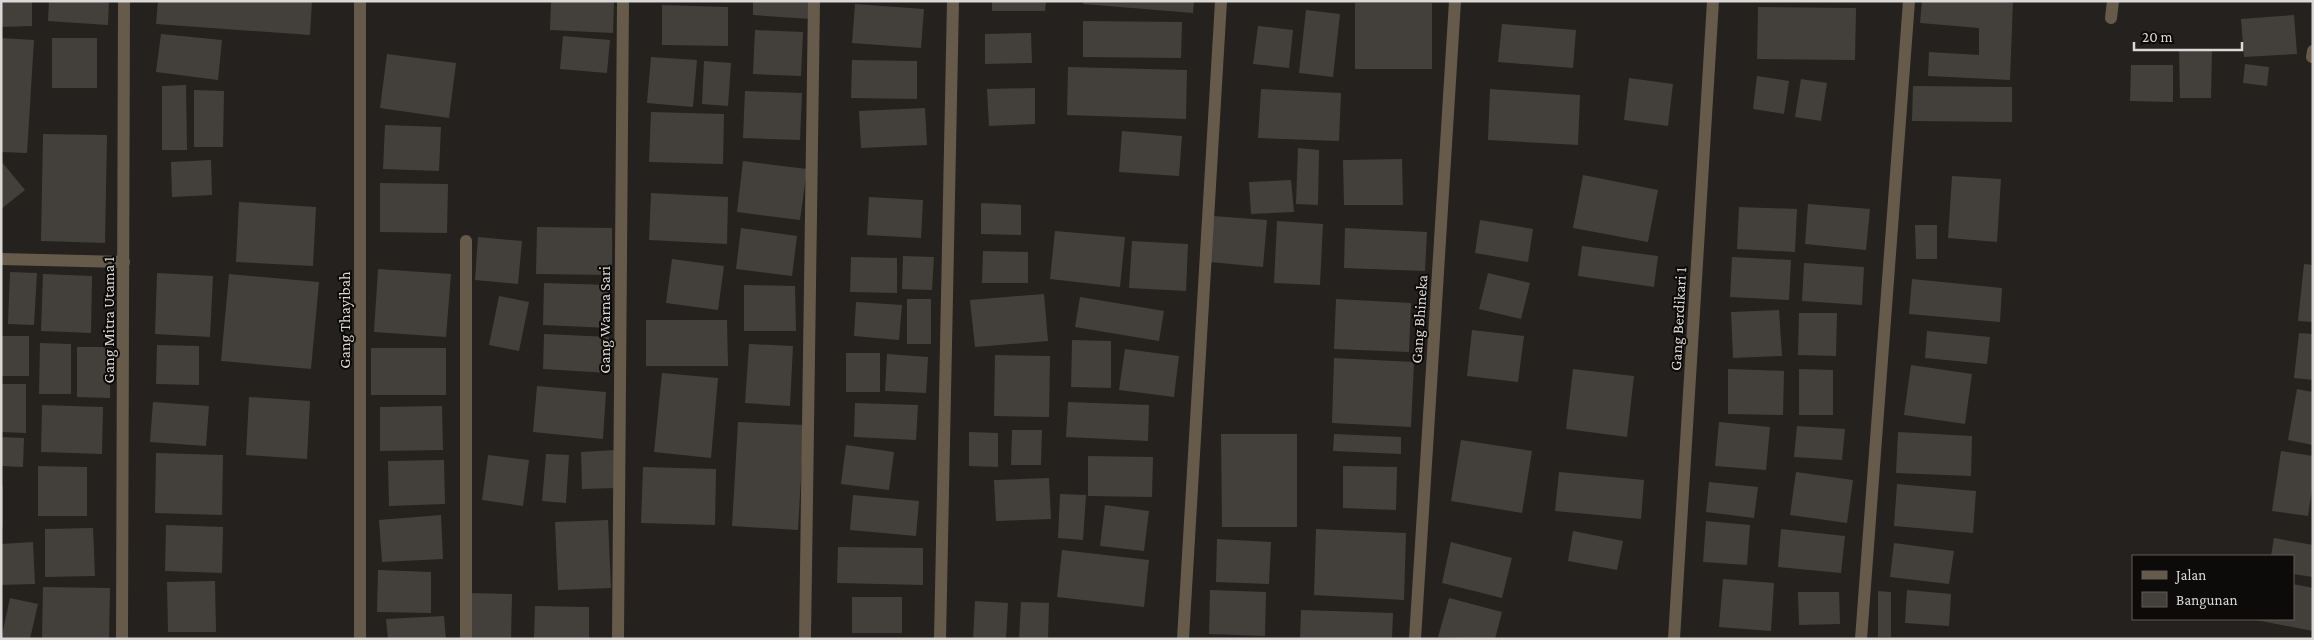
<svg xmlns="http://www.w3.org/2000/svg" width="2314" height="640" viewBox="0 0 2314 640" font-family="'Crimson Pro',serif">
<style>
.building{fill:#43403c}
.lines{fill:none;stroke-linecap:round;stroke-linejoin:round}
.minor{stroke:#665b4b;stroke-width:12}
.labels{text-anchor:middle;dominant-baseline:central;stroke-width:4;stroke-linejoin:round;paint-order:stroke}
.street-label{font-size:16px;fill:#dbd9d7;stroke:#0c0b09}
</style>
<rect width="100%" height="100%" fill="#24211e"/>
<g class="building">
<polygon points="1,1 32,1 32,26 1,27"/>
<polygon points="49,1 109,1 108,25 48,21"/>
<polygon points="158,1 312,1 310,35 156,24"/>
<polygon points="551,1 614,1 613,33 550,30"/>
<polygon points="753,1 811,1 810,19 753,15"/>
<polygon points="992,1 1046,1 1045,11 992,11"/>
<polygon points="1084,1 1194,1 1193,13 1083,4"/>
<polygon points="1922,1 2013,1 2010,80 1928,76 1929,52 1979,55 1979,28 1920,23"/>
<rect x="1355" y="3" width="77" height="66"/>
<polygon points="855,4 924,9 921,48 852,43"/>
<polygon points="662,5 728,7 728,46 662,45"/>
<polygon points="1758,7 1856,8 1855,60 1757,59"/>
<polygon points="1306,10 1340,14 1333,77 1299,73"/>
<polygon points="2294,15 2297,54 2244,57 2241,19"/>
<polygon points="1083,21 1182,22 1181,58 1083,57"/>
<polygon points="1502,24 1576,30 1573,68 1498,62"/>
<polygon points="1258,26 1293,30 1289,68 1253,64"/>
<polygon points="755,30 803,32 801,76 753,74"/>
<polygon points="1031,33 1032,63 985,64 985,34"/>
<polygon points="161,34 222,40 218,80 156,72"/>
<polygon points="563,36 610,40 607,73 560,69"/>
<polygon points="1,38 34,40 27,153 1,152"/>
<rect x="52" y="38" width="45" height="50"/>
<polygon points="2179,49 2212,49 2211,98 2180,98"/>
<polygon points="387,54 456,63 449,118 380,108"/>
<polygon points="651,57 697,60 693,107 647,103"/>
<polygon points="852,60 917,61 917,99 851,98"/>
<polygon points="704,61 731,63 728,106 702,104"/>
<polygon points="2245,64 2269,67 2267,86 2243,83"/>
<polygon points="2131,65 2173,65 2173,102 2130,101"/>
<polygon points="1068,67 1187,70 1186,119 1067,115"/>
<polygon points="1757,76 1789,81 1784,114 1753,109"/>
<polygon points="1629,78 1673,84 1668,126 1624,120"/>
<polygon points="1801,79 1827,83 1821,121 1795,117"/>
<polygon points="186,85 187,150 162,150 162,86"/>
<polygon points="1913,86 2012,87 2012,122 1912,121"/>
<polygon points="1035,88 1035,124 989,126 987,89"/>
<polygon points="1261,89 1341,93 1339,141 1258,138"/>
<polygon points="1490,89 1580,95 1578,145 1488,140"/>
<polygon points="194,90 224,91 223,147 194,147"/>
<polygon points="745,91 802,93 800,140 743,138"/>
<polygon points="925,108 927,145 861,148 859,111"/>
<polygon points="651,112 724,114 723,164 649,162"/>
<polygon points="385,125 441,127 439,171 383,169"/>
<polygon points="1122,131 1182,136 1179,176 1119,172"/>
<polygon points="43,134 107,135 105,243 41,241"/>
<polygon points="1298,148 1319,150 1318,205 1296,204"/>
<polygon points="1402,159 1403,205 1344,205 1343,160"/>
<polygon points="211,160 212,195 172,197 171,162"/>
<polygon points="1,161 25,190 1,209"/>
<polygon points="743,161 807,169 800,220 737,212"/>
<polygon points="1583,175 1658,190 1648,242 1573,228"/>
<polygon points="1952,176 2001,179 1997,242 1948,238"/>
<polygon points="1291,180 1294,212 1251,214 1249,182"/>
<polygon points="380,183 448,184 447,233 380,232"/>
<polygon points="651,193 728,197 727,244 649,240"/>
<polygon points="869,197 923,200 921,238 867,235"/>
<polygon points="239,202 316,207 313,266 236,262"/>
<polygon points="981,203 1021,205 1021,235 981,234"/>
<polygon points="1808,204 1870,209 1866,250 1805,244"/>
<polygon points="1739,207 1797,209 1795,252 1737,249"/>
<polygon points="1213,216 1267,220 1263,267 1210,262"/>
<polygon points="1480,220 1533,229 1528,262 1475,253"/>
<polygon points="1277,221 1323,224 1320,285 1274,283"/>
<polygon points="1915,225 1937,225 1937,259 1916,259"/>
<polygon points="537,227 612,228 612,275 536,274"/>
<polygon points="741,228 797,236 792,276 736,269"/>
<polygon points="1345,228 1427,232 1425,271 1344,268"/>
<polygon points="1055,231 1125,237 1120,287 1050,279"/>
<polygon points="478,237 522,241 518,284 475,280"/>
<polygon points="1132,241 1188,244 1186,291 1129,288"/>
<polygon points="1582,246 1658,256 1654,287 1578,276"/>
<polygon points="983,251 1028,252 1028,283 982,283"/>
<polygon points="903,256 934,257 932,290 902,289"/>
<polygon points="851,257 897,258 897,293 850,292"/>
<polygon points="1732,257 1791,260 1789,300 1730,297"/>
<polygon points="672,259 724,266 718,310 666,303"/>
<polygon points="1804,263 1864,267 1862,305 1802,301"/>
<polygon points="2304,264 2313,265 2313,322 2298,321"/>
<polygon points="378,269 451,274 446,337 374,332"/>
<polygon points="10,272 37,273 34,325 8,324"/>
<polygon points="157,273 213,276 210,337 155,334"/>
<polygon points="1488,273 1530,283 1521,319 1479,309"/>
<polygon points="43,274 92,276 91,333 41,331"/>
<polygon points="229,274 319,282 311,369 221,361"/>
<polygon points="1912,279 2002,288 2000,322 1909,314"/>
<polygon points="544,283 610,285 609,328 543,325"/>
<polygon points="744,285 795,286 796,331 744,331"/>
<polygon points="1044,294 1048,341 975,347 970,300"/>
<polygon points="499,296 529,302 519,351 489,345"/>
<polygon points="1080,297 1164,311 1159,341 1075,327"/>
<rect x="907" y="299" width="24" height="45"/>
<polygon points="1336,299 1411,303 1409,352 1334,349"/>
<polygon points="856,302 902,305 899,340 854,336"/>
<polygon points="1779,310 1782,356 1733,358 1731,312"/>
<polygon points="1799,313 1837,313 1836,356 1798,355"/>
<polygon points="646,320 727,320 728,366 646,366"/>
<polygon points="1472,330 1524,336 1518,382 1467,376"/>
<polygon points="1927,331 1990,337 1987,364 1925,358"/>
<polygon points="2299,333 2313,334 2313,380 2294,378"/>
<polygon points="544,334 609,337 608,373 543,369"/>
<rect x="1" y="336" width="28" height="40"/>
<polygon points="1072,340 1111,341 1111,388 1071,387"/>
<polygon points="40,343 71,344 71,394 39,394"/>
<polygon points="749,344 793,346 790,406 745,403"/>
<polygon points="157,345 199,346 199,385 156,384"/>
<polygon points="77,347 110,347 110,398 77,397"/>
<rect x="371" y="348" width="75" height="47"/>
<polygon points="1125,349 1179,356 1174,397 1119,390"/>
<rect x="846" y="353" width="34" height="39"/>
<polygon points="887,354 928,357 926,393 885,391"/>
<polygon points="995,355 1050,356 1049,417 994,416"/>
<polygon points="1334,358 1414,362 1411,427 1332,423"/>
<polygon points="1911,365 1972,374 1965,424 1904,415"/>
<polygon points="1573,369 1634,376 1627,437 1566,429"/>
<polygon points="1728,369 1784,371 1783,415 1728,414"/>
<polygon points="1799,369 1833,370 1833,415 1799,415"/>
<polygon points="662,373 718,378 711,458 654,452"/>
<polygon points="1,384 26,384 26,433 1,432"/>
<polygon points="537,386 606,392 603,439 533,432"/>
<polygon points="2297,389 2313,392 2313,445 2288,440"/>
<polygon points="249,397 310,401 307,459 246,455"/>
<polygon points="153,402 209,406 206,446 150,442"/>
<polygon points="1068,402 1149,405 1148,441 1066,437"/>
<polygon points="855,403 918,405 916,440 854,437"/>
<polygon points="42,405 103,407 102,454 41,452"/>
<polygon points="442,406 443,450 380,451 380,407"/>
<polygon points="738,422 804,425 798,530 732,526"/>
<polygon points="1719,422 1770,427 1766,470 1715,466"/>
<polygon points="1797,426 1845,429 1842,460 1794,457"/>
<polygon points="1012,430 1042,430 1041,465 1011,465"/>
<polygon points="969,432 998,433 998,467 969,466"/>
<polygon points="1898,432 1972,436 1971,476 1896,473"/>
<polygon points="1221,434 1297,434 1297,527 1222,527"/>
<polygon points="1334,434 1401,437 1401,454 1333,451"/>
<polygon points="1,437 24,438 23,467 1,466"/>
<polygon points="1461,440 1532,451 1522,513 1451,501"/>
<polygon points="846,445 894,452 889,490 841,484"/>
<polygon points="615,450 616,488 582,489 581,452"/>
<polygon points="2281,451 2313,456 2313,482 2308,516 2272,511"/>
<polygon points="156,453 223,455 222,515 155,513"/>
<polygon points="546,454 569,455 566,503 542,501"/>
<polygon points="488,455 529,460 523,506 482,500"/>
<polygon points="1088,456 1153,457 1152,497 1088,496"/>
<polygon points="444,460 445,504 389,506 388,461"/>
<polygon points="38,466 87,467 87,516 38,516"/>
<polygon points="1343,466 1397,467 1396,510 1343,508"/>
<polygon points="643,467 716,469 715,525 641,523"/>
<polygon points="1559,472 1644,480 1641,519 1555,511"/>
<polygon points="1796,472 1853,480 1847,523 1790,515"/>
<polygon points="1049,478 1051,519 996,521 994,480"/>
<polygon points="1709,482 1758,487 1754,518 1706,512"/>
<polygon points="1897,484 1976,491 1973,533 1894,526"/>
<rect x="1" y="486" width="2" height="41"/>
<polygon points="1060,494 1086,495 1083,540 1058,538"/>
<polygon points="853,495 919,501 916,536 850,530"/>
<polygon points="1105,505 1149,511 1144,551 1100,546"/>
<polygon points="441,515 443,559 382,562 379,520"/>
<polygon points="608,520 611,588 558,590 555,522"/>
<polygon points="1706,521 1750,525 1747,565 1703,562"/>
<polygon points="166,525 223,527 222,573 165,571"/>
<polygon points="93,528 95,576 45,577 45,529"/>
<polygon points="1316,529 1406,533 1404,600 1314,595"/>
<polygon points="1781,529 1845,536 1841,573 1778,567"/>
<polygon points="1573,531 1623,541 1617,570 1568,561"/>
<polygon points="2274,538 2313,545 2313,577 2293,574 2293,556 2271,556"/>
<polygon points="1217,539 1271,542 1269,584 1216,582"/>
<polygon points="33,542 35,584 1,585 1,544"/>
<polygon points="1451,542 1512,558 1502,598 1442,583"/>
<polygon points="1894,543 1954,551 1949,584 1890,577"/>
<polygon points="838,547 923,548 923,585 837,583"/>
<polygon points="1062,550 1149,560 1144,607 1057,597"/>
<polygon points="378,570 431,572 431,613 377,612"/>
<polygon points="1723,579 1774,583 1771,631 1719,627"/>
<polygon points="215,581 216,632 168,632 167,582"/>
<polygon points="2293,584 2313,588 2313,631 2256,620 2293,619"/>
<polygon points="43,587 110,588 109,639 42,639"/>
<polygon points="1210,590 1266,592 1265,636 1209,634"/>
<polygon points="1907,590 1951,594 1949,626 1905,623"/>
<polygon points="1878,591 1891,592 1891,637 1878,637"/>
<polygon points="1798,592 1839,592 1840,624 1799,625"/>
<polygon points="470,593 512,594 511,639 470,639"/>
<rect x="852" y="597" width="50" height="36"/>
<polygon points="10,598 38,604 30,639 1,639"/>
<polygon points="1449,598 1502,612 1495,639 1438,637"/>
<polygon points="975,601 1008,603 1006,639 973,639"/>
<polygon points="1021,602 1049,603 1048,639 1019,639"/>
<polygon points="535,606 589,607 589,639 534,639"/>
<polygon points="1301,610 1393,613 1392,639 1300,639"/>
<polygon points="444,616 446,639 388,639 386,619"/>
</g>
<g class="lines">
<g class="minor">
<polyline points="2111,18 2113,1"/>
<polyline points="2312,57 2313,51"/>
<polyline points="1,259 124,262"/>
<polyline points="122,639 124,1"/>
<polyline points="360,639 360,1"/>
<polyline points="466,639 466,241"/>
<polyline points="618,639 623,1"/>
<polyline points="805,639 814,1"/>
<polyline points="940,639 953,1"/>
<polyline points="1183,639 1221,1"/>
<polyline points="1415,639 1455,1"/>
<polyline points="1674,639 1713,1"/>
<polyline points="1861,639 1909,1"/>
</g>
</g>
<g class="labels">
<g class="street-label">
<text transform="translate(1419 319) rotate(-86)">Gang Bhineka</text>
<text transform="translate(1678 319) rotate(-87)">Gang Berdikari 1</text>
<text transform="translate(108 320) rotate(-90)">Gang Mitra Utama 1</text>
<text transform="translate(344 320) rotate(-90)">Gang Thayibah</text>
<text transform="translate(604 320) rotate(-90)">Gang Warna Sari</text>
</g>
</g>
<rect width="2314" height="640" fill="none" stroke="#dbd9d7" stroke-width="5"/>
<rect x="2132" y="555" width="162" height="65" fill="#0c0b09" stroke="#5f5d5b"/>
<rect x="2142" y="571" width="25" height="8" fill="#665b4b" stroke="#5f5d5b"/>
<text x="2176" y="580" font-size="15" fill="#dbd9d7">Jalan</text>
<rect x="2142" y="592" width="25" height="15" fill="#43403c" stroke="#5f5d5b"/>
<text x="2176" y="605" font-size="15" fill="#dbd9d7">Bangunan</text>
<path d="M2134 42v8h108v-8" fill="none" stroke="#dbd9d7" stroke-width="2.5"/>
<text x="2142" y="42" font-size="15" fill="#dbd9d7" stroke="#0c0b09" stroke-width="4" paint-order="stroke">20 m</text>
</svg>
